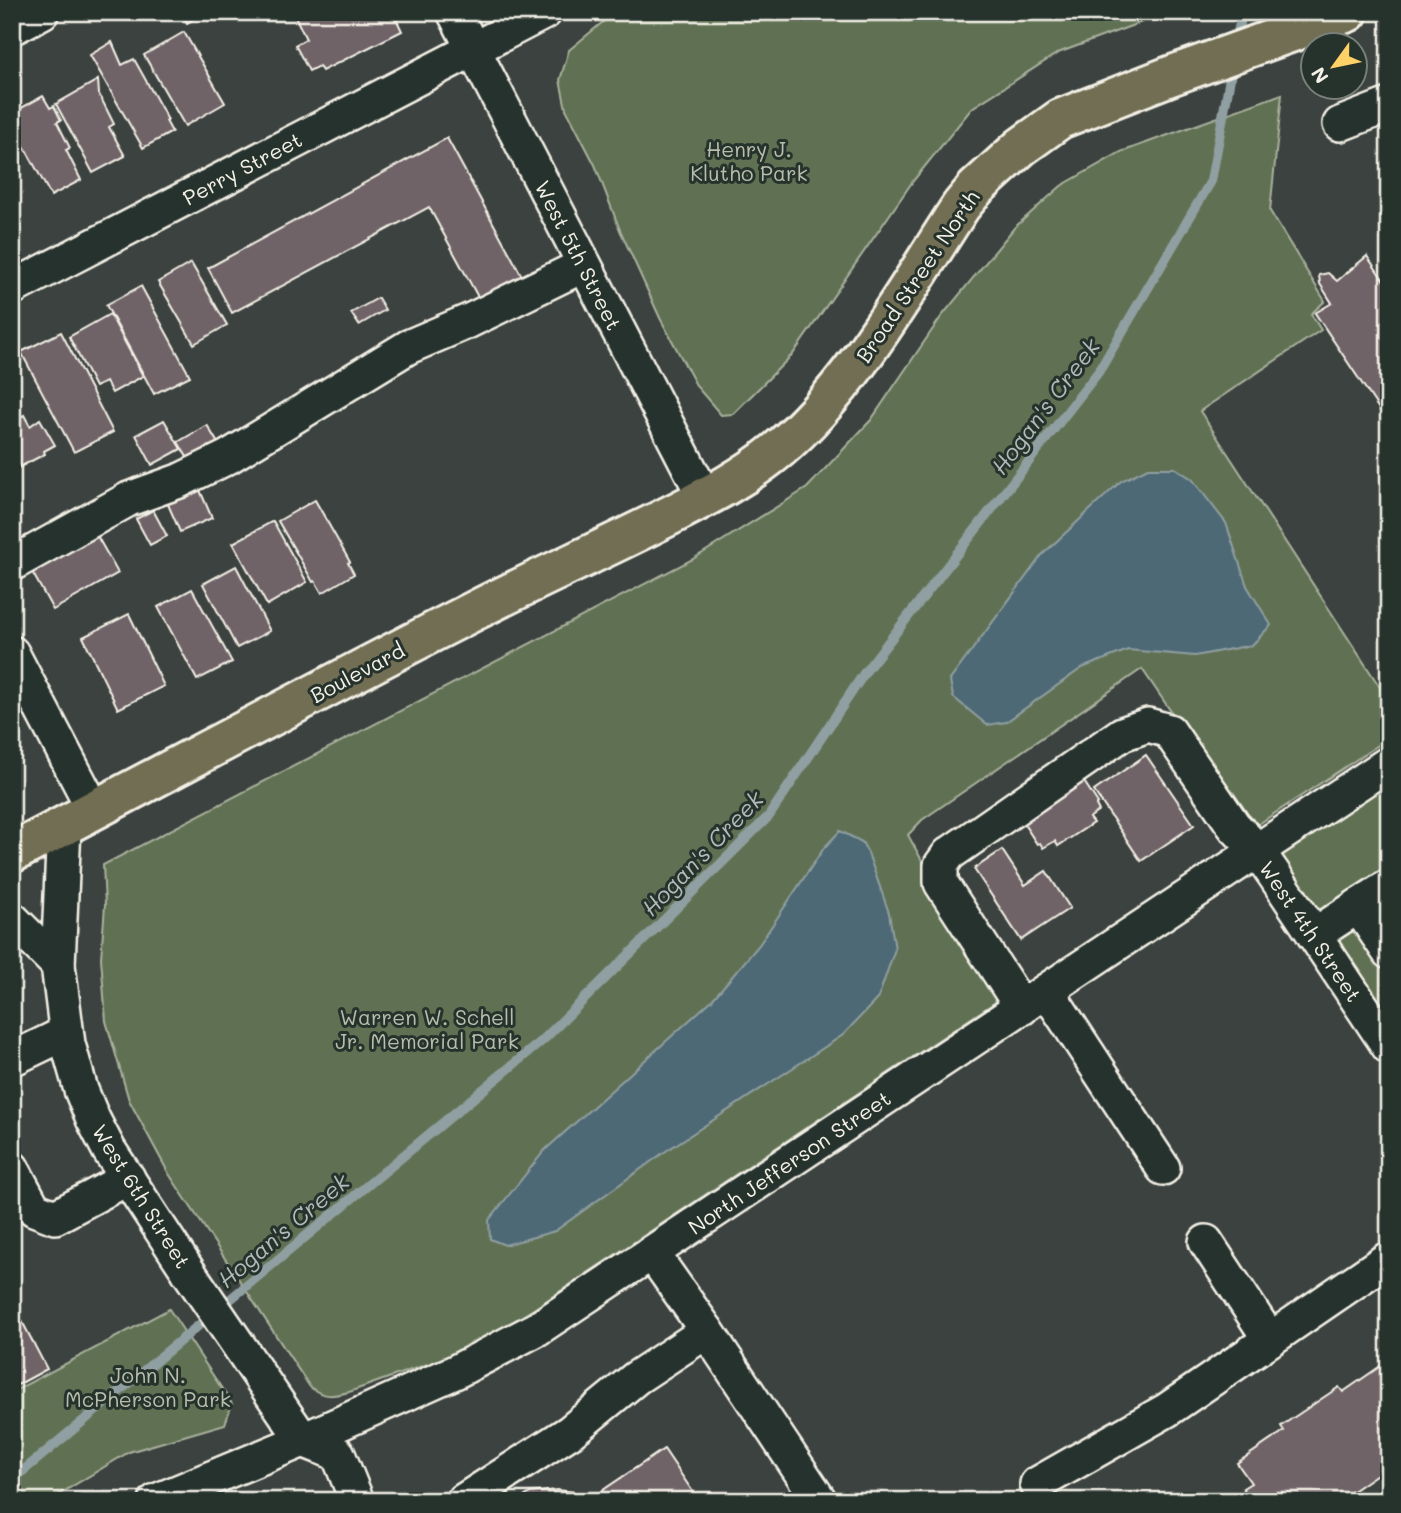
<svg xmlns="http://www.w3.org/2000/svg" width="1401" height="1513" viewBox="0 0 1401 1513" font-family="Mali,sans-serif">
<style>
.green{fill:#617153;stroke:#aab19e;stroke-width:2}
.water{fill:#4e6974;stroke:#909fa2;stroke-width:2}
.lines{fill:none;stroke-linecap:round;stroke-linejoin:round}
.stream{stroke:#909fa2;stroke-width:10}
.building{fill:#706468;stroke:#f4f1e8;stroke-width:2}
.minor-casing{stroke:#f4f1e8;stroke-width:38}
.major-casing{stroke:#f4f1e8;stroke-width:44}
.minor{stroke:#26332d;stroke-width:33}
.major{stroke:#726e52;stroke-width:38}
.labels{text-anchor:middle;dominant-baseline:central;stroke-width:6;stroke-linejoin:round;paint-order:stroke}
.park-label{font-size:21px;fill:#b9beac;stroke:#26332d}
.street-label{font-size:21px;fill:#f4f1e8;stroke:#26332d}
.water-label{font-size:23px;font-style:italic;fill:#b2bbba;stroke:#26332d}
</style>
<rect width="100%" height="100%" fill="#3c423f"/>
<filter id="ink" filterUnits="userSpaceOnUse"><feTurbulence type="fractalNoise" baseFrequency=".0143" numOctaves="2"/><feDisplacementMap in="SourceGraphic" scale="14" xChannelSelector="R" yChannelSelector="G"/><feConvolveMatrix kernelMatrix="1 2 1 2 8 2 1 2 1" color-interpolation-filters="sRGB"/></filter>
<g filter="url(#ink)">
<g class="green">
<polygon points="620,12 1169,12 1058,53 972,108 913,181 793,354 733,414 721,415 697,387 660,318 620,230 595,165 566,109 560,80 569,50 604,21"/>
<path d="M1282,94l-12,117 55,90 -14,13 10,16 -121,81 189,290v37l-138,91 -109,-160 -220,151 -14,15 40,73 55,89 -468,311 -68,42 -118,42c-16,4 -25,6 -39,-5l-141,-213 -40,-74 -23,-79 -5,-63 4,-53 -2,-40 590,-306 114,-71 64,-68 70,-103 73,-89 47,-42 60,-34z"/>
<polygon points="1389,784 1389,1016 1281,854"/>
<polygon points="169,1309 232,1404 225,1424 129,1452 48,1501 12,1501 12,1392"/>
</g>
<g class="water">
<polygon points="1148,468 1175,468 1192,479 1226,523 1247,586 1271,625 1252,645 1195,656 1128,650 1082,668 1006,722 987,725 953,697 950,680 1042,555 1121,481"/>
<polygon points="840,831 862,842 868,853 889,913 895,949 878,998 843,1035 663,1153 555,1231 505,1245 490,1239 489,1220 545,1150 712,1000 759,945 824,848"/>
</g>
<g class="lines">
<g class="stream">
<polyline points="1236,44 1242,12"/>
<polyline points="12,1480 543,1040 769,816 865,672 1099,371 1211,181 1233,62"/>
</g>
</g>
<g class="building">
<polygon points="181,12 206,12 187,23"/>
<polygon points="293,12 355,12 358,17 368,12 393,12 402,31 322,71 319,66 309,71 295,45 306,39"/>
<polygon points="184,32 225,103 185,126 144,55"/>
<polygon points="112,42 122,65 134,59 168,120 166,121 172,132 143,148 90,55"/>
<polygon points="98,80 99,94 114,124 109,127 125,156 93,173 56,104"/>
<polygon points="12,85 20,97 12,101"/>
<polygon points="43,96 50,108 54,106 61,120 57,122 70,148 66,150 81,180 51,196 12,124 12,113"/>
<polygon points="447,138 522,276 479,299 429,207 232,313 208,268"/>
<polygon points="1367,256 1389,288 1389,424 1315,313 1332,303 1320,284 1319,275 1328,273 1337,281"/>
<polygon points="191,263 227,325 194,344 158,282"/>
<polygon points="141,286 190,376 154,394 106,305"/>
<polygon points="378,298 385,310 359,325 351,313"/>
<polygon points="110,314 143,376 112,393 106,382 95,387 69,337"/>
<polygon points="61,332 113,432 74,452 21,352"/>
<polygon points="24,415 30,426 40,419 55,445 44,451 45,454 12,471 12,422"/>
<polygon points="164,420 181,449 152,465 136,435"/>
<polygon points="207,425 222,450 193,467 178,442"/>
<polygon points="199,488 212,518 180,532 167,502"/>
<polygon points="315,500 350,562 348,563 354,574 322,593 315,581 313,582 278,521"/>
<polygon points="153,510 167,536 150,545 136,519"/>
<polygon points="273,521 307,582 267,605 233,543"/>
<polygon points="96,534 118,573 53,610 31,570"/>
<polygon points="236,566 270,631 237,648 203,584"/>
<polygon points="192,589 232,662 197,680 158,607"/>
<polygon points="129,614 164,686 118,709 83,637"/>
<polygon points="1146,755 1194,825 1141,861 1094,791"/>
<polygon points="1083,780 1098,803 1096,805 1099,811 1089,818 1093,823 1058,846 1055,841 1043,848 1040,843 1037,844 1022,821"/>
<polygon points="1002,850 1025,885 1046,871 1070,908 1021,940 974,869"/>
<polygon points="12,1302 47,1369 12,1388"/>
<polygon points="1385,1363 1389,1370 1389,1472 1386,1468 1338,1501 1251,1501 1243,1488 1251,1483 1237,1463 1284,1431 1281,1426 1339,1387 1343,1392"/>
<polygon points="664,1449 699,1501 518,1501 530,1493 557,1490 574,1492 588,1500"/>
</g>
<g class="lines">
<defs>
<g id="minor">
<polyline points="454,12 705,498"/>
<polyline points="12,28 42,12"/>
<polyline points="1340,124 1389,105"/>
<polyline points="12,288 545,12"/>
<polyline points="12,564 129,499 179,481 228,457 408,347 469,321 584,265"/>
<polyline points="12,653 94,810"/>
<polyline points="64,826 58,965 68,1044 81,1090 93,1119 109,1150 190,1274 303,1440 338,1454 357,1501"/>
<polyline points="1358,906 1389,952"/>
<polyline points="12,919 58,965"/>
<polyline points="1314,935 1389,886"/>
<polyline points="1047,991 1163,1168"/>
<polyline points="1022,1008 941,883 941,865 949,854 1122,734 1148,725 1169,731 1234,826 1257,850 1275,876 1389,1047"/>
<polyline points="12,1059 66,1033"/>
<polyline points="12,1168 34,1209 55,1217 128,1178"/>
<polyline points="1206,1242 1269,1338"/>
<polyline points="652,1253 707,1331 820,1501"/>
<polyline points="1037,1484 1167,1410 1389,1258"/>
<polyline points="156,1501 303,1440 455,1372 537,1329 1389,763"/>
<polyline points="463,1501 570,1432 636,1378 707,1331"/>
</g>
<path id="major" d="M12,853c155,-81 309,-164 464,-243 63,-32 128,-61 191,-93 39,-20 77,-39 111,-67 75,-63 129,-162 183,-244l15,-18 45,-41 39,-28 110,-43 178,-64"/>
</defs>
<use href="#minor" class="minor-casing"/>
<use href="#major" class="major-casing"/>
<use href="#minor" class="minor"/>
<use href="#major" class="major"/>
</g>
</g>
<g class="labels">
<g class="park-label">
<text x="749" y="148">Henry J.<tspan x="749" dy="24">Klutho Park</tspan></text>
<text x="427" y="1016">Warren W. Schell<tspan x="427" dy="24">Jr. Memorial Park</tspan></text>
<text x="148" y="1374">John N.<tspan x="148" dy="24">McPherson Park</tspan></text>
</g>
<g class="street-label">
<text transform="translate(242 168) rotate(-28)">Perry Street</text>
<text transform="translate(579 255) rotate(63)">West 5th Street</text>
<text transform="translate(917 276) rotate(-56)">Broad Street North</text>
<text transform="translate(357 672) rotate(-28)">Boulevard</text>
<text transform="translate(1311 931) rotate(56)">West 4th Street</text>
<text transform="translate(789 1162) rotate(-34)">North Jefferson Street</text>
<text transform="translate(142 1196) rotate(58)">West 6th Street</text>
</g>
<g class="water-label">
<text transform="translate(1045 406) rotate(-53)">Hogan's Creek</text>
<text transform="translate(702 853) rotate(-46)">Hogan's Creek</text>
<text transform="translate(283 1230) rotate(-40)">Hogan's Creek</text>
</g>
</g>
<rect width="1401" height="1513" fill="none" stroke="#26332d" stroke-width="42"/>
<rect x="21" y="21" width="1359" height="1471" fill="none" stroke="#f4f1e8" stroke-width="2.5" filter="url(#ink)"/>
<g transform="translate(1334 66) rotate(237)"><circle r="33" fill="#26332d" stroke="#787f78" stroke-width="2"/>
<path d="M0-5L12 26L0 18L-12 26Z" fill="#ffd166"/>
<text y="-10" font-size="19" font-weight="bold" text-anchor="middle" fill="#f4f1e8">N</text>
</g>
</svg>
